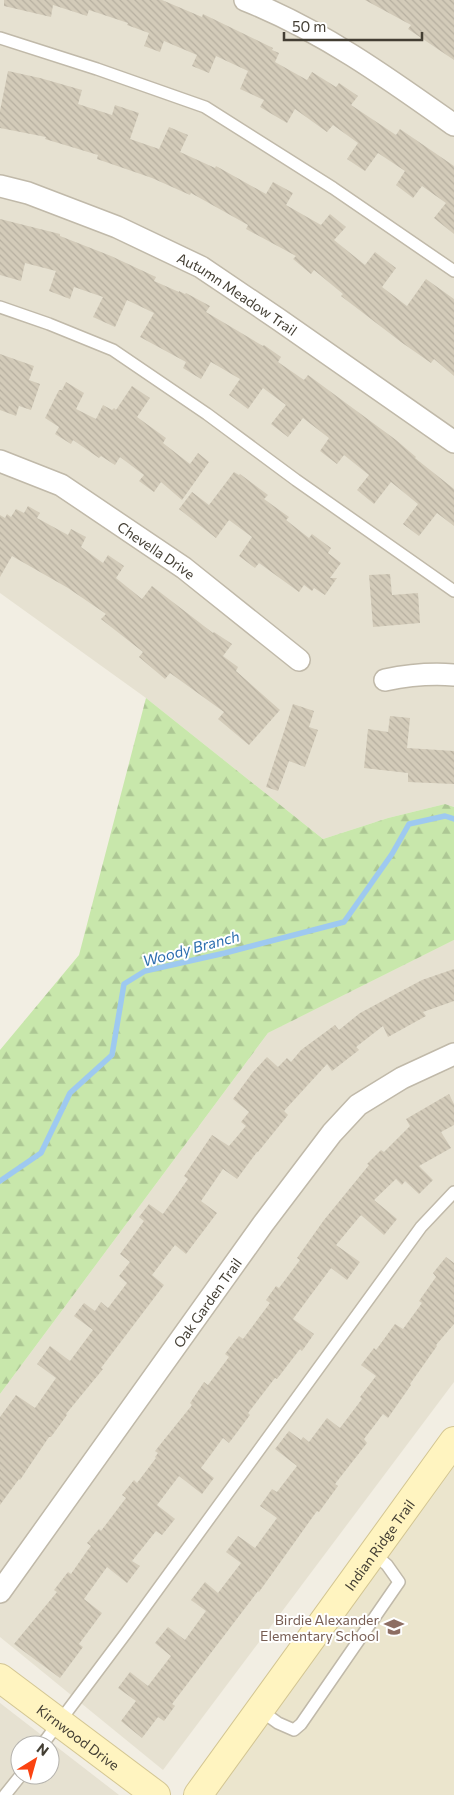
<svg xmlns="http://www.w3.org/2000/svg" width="454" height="1795" viewBox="0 0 454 1795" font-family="Commissioner,sans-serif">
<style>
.residential{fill:#e6e1d1;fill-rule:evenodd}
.education{fill:#ebe5cd}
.forest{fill:url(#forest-firs)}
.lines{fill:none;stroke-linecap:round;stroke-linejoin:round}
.stream{stroke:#9ec9f0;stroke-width:5.5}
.building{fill:url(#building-back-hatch)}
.lane-casing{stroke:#c0b9a9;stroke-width:14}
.street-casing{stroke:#c0b9a9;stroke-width:24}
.secondary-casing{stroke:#d3c592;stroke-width:30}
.lane{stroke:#fff;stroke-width:11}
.street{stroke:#fff;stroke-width:21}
.secondary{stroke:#fff4c0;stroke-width:28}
.labels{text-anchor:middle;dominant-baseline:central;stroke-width:4;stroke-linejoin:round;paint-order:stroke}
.street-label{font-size:14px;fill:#433e33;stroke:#fff}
.education-label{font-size:14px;fill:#785e54;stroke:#fff;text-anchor:end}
.water-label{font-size:15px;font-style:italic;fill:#2d6faf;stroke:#fff}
</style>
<defs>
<pattern id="forest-firs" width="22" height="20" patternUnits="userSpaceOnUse" patternTransform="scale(1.25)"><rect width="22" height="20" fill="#c8e7ab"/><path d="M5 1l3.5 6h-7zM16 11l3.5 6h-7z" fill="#adc794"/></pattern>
<pattern id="building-back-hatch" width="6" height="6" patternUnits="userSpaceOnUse" patternTransform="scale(1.25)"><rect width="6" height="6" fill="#d3cbb9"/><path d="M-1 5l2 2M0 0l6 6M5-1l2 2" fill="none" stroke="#b6afa0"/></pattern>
</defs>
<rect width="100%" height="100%" fill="#f2eee3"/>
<g class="residential">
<polygon points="0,0 454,0 454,807 445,804 388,818 323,839 146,698 0,593"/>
<polygon points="454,940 454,1382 163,1770 0,1637 0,1394 268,1033"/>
<path d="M0,1703l119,92h-119zM20,1745h30v30h-30z"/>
</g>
<polygon class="education" points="454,1458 454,1795 216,1795"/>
<polygon class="forest" points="146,698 323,839 388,818 445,804 454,807 454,940 268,1033 0,1394 0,1050 79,955"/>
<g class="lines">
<polyline class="stream" points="0,1181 41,1153 70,1093 112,1055 124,984 145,971 225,953 344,922 392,854 409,824 445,816 454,819"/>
</g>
<g class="building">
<polygon points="4,0 162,0 202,17 203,14 273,48 272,50 279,53 275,62 307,80 312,72 336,87 339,83 358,96 351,105 396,135 400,129 454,166 454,234 434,218 446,203 422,186 413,198 396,185 405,171 378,153 365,171 347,159 358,143 333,125 327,132 295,109 287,123 260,107 264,100 240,89 248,71 216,56 209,73 192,66 197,55 164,41 160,52 144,46 149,33 127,25 128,23 89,10 87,16 53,5 51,17 4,6"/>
<polygon points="365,0 454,0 454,60 408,29 411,25"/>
<polygon points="8,71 40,78 82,90 78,104 112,115 115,105 139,113 130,139 159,149 169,127 188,135 180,152 215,168 216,166 266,194 273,182 293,193 286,205 321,225 330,214 346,227 334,240 365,265 375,252 396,268 382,287 407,306 426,279 454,299 454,376 434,359 431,363 401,342 341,296 343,294 314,270 311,274 293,259 296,256 246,229 248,225 191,193 190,195 152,178 97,159 98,155 45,139 46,137 0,128 0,111"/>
<polygon points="0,219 60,234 60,236 111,256 156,277 154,281 179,292 179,291 185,294 186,293 210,306 206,312 263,346 264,345 281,357 278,362 304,380 308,375 396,440 416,457 415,458 454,489 454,526 437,513 419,536 403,524 418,504 391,482 374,504 357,490 369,475 344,455 337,464 320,451 329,438 303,418 288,437 271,424 286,405 263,388 248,409 229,395 240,379 211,362 201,379 183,368 186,362 140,337 154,313 127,300 115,327 93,317 103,297 74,287 70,299 49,291 56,271 25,263 21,281 0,275"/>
<polygon points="0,354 34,366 29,380 40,384 31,410 19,406 16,416 0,410"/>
<polygon points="66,382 84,393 76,409 96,419 103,405 112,410 114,408 116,410 132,386 150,398 137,417 166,438 163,443 190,464 198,453 209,462 182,500 161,482 154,492 139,481 144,475 120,457 115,465 101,456 99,458 73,440 71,444 55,434 59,427 45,418 59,390 62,390"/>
<polygon points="234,472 239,475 240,474 268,495 264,499 289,517 286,520 309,538 312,534 331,548 328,553 341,563 330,578 337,578 325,595 314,588 312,591 304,585 299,592 259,563 255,568 239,556 252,537 229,520 216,538 179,509 192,492 209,505"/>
<polygon points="28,506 40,513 37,518 68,535 71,529 86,537 81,547 103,563 108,555 124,566 116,578 142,599 152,586 213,633 214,632 232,644 223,656 238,667 236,671 280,710 249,745 218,719 224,712 170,673 165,679 139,657 143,652 101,619 106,614 68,588 12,556 0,577 0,515 5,518 7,514 11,517 16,509 24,513"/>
<polygon points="390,574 392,595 418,593 420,623 373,627 369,575"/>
<polygon points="293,704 314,711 309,727 318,730 305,767 289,761 278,791 266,787"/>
<polygon points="390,716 410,718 407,748 454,751 454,784 408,782 408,773 364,768 368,729 388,732"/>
<polygon points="454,969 454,1001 423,1012 426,1016 388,1037 383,1026 356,1047 359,1050 332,1071 327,1064 284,1111 288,1115 258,1152 257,1152 237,1179 223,1169 201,1201 217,1213 186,1254 175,1245 152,1275 164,1285 101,1368 103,1369 66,1414 67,1415 51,1437 49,1437 20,1480 19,1479 0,1505 0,1417 16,1395 35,1408 56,1378 37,1364 50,1346 70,1361 93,1330 74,1316 84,1303 95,1311 101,1302 108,1308 127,1283 119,1276 130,1262 120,1254 144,1221 139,1217 149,1204 163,1214 188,1179 184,1176 212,1135 229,1146 246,1126 241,1122 249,1112 233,1099 253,1072 267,1057 278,1067 287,1058 291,1062 301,1050 335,1025 339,1030 360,1013 422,980"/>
<polygon points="449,1094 454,1104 454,1125 441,1132 451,1148 419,1166 433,1180 419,1194 405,1181 402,1185 396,1179 374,1200 397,1219 384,1235 361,1215 336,1245 360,1262 347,1280 331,1268 293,1319 314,1334 302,1351 300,1349 277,1379 275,1378 248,1413 250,1415 229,1443 223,1438 201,1468 214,1478 202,1494 179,1476 157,1505 175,1519 162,1535 156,1531 132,1561 140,1566 127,1583 107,1567 84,1599 102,1613 79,1644 83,1647 60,1678 14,1644 57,1592 54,1590 68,1572 71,1574 87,1551 91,1546 87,1543 99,1529 101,1531 126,1498 122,1495 134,1480 137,1483 156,1458 155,1457 158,1453 155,1451 192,1405 190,1403 204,1382 208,1385 229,1357 225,1354 239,1336 243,1339 270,1303 266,1300 276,1286 279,1288 300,1260 297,1258 324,1220 369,1165 367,1164 381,1150 384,1152 410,1126 406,1119"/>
<polygon points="446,1257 454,1263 454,1324 436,1345 437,1346 410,1384 411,1385 388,1418 383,1414 364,1439 367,1443 335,1484 338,1486 319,1512 317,1511 259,1592 258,1591 172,1704 175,1706 164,1721 158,1717 142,1738 121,1721 136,1701 118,1688 130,1672 148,1686 171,1656 155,1643 168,1627 185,1640 206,1611 191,1600 205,1582 218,1593 241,1563 226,1552 238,1536 255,1548 277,1518 260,1506 272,1489 277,1492 297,1466 275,1449 289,1431 301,1440 303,1437 309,1442 327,1418 340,1428 362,1399 360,1397 376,1376 361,1365 374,1348 376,1350 395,1324 403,1329 422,1303 419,1301 436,1277 433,1273"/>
</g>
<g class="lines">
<defs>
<g id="lane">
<polyline points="0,38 97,69 205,107 333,188 454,271"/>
<polyline points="0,307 49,324 113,350 207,414 296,480 454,591"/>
<polyline points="260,1710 278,1723 294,1730 301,1724 399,1582 387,1565 373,1553"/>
<polyline points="42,1745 126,1633 421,1227 454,1192"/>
<polyline points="5,1795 21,1775"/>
</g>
<g id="street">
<path d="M245,0c76,30 143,78 209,125"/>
<path id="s1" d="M0,186l28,7 89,34 84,40 77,52 176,123"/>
<path id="s2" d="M0,461l61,24 123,83 115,92"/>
<path d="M385,680c24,-5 45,-7 69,-5"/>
<path id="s3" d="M0,1592l263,-368 69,-91 26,-28 44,-27 52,-24"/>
</g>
<g id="secondary">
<path id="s4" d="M0,1678l156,117"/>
<path id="s5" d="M198,1795l256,-354"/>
</g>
</defs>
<use href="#lane" class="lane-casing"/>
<use href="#street" class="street-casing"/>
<use href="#secondary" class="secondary-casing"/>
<use href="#lane" class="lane"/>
<use href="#street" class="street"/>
<use href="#secondary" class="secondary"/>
</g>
<defs>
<symbol id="school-bare" viewBox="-9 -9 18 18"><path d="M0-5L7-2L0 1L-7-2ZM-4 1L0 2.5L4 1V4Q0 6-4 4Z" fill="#8d6e63" stroke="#fff" stroke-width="2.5" paint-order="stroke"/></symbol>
</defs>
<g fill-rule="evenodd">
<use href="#school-bare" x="380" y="1613" width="28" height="28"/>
</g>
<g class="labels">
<g class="street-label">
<text stroke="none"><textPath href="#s1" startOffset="262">Autumn Meadow Trail</textPath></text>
<text stroke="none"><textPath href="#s2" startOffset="181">Chevella Drive</textPath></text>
<text stroke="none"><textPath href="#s3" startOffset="356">Oak Garden Trail</textPath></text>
<text stroke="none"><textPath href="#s5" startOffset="309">Indian Ridge Trail</textPath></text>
<text stroke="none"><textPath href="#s4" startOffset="98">Kirnwood Drive</textPath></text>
</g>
<g class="education-label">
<text x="379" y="1619">Birdie Alexander<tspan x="379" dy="16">Elementary School</tspan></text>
</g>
<g class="water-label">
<text transform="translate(191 948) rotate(-15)">Woody Branch</text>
</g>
</g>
<g transform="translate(35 1760) rotate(37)"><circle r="24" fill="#ffffff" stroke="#b4b2ad"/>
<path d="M0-4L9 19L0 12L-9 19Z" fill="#fb4311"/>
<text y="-8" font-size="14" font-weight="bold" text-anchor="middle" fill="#433e33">N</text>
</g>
<path d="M284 32v8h138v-8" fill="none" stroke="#433e33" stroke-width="2.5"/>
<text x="292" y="32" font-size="15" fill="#433e33" stroke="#ffffff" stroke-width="4" paint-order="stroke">50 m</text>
</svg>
